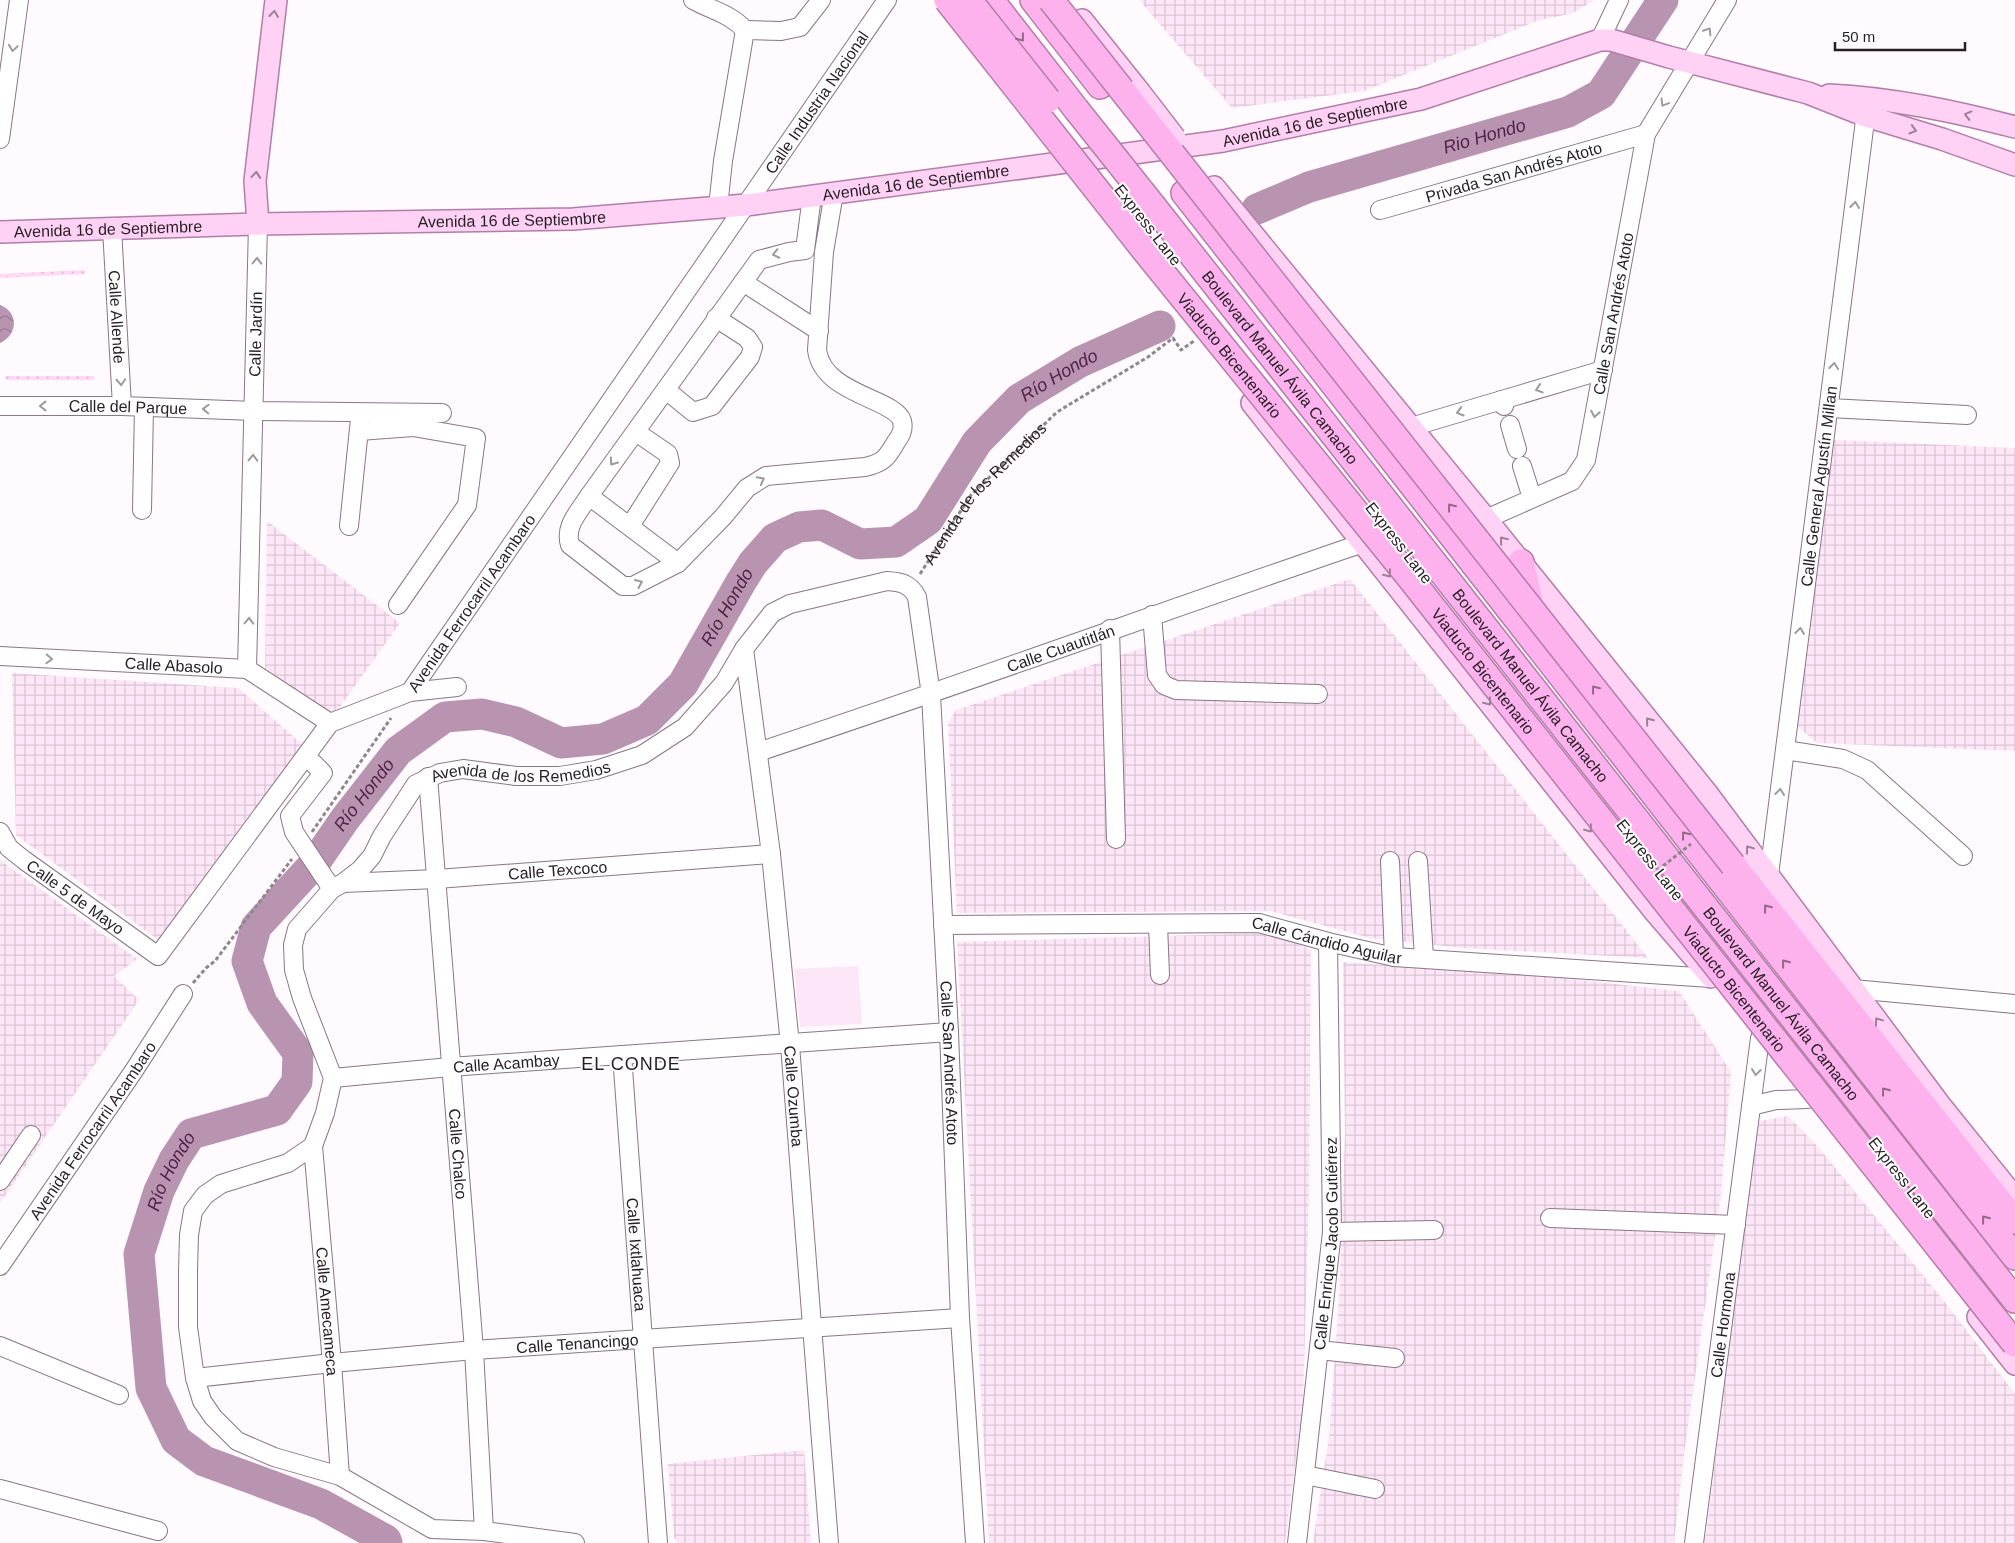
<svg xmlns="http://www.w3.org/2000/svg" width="2015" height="1543" viewBox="0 0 2015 1543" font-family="Helvetica,sans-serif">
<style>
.built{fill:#fde6f8}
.industrial{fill:url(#industrial-grid)}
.grass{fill:url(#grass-dots)}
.water{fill:url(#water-waves)}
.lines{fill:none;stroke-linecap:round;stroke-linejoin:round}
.river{stroke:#b994b1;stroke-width:31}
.minor-casing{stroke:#8a7685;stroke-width:20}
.major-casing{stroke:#b27ea8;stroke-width:24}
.highway-casing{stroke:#b27ea8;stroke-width:28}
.path{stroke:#8e888d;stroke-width:3;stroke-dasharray:4 2.5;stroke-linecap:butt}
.minor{stroke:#fff;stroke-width:18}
.major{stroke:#fed1f5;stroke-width:21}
.highway{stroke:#fdb2ee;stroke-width:25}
.major-bridge-casing{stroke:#b27ea8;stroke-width:24;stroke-linecap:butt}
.highway-bridge-casing{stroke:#b27ea8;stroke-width:28;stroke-linecap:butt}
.path-bridge{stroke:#8e888d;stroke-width:3;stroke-dasharray:4 2.5;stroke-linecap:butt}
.major-bridge{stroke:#fed1f5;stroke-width:21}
.highway-bridge{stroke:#fdb2ee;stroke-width:25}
.oneway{stroke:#9d8097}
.oneway2{stroke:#9d9a9d}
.oneway3{stroke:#92688a}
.labels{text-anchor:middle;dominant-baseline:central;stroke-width:4;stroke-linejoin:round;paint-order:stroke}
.street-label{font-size:16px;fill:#261e25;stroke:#fff}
.water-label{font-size:18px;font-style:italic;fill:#52234a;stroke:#fff}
.neighbourhood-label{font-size:18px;letter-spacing:1px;fill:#261e25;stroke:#fff}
</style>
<defs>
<pattern id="industrial-grid" width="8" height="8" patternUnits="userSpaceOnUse" patternTransform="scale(1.25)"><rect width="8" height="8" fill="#fde6f8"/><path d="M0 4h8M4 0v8" fill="none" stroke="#d9c5d4"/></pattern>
<pattern id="grass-dots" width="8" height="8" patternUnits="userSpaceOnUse" patternTransform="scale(1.25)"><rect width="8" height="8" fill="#ffd9f6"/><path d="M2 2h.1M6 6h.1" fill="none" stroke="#dabad3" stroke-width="1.8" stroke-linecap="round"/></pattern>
<pattern id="water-waves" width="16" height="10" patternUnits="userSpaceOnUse" patternTransform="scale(1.25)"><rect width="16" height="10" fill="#b994b1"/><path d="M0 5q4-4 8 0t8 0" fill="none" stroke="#967890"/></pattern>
</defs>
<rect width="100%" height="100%" fill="#fefafd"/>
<polygon class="built" points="858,966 862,1024 800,1027 794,969"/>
<g class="industrial">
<polygon points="1139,0 1595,0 1573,13 1537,21 1364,91 1232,108"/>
<polygon points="1834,440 2015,448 2015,751 1817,743 1797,726"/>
<polygon points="267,521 400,623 332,718 265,671"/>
<polygon points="1350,579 1648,958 1463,948 1370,938 1270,911 957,913 948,723 956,710"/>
<polygon points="12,673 238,688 303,745 160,941 16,835"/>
<polygon points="0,860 137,959 114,976 139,1000 0,1203"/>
<polygon points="1272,933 1311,950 1309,1191 1303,1403 1285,1543 989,1543 957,942"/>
<polygon points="1343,962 1561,978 1679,991 1731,1072 1721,1194 1684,1454 1674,1543 1313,1543 1329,1437 1340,1285 1345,1134"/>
<polygon points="1788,1116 1820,1149 1944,1301 2015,1394 2015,1543 1705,1543 1751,1173 1759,1121"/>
<polygon points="804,1450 811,1543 678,1543 674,1537 668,1464"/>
</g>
<g class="grass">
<polygon points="85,270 85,274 0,278 0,274"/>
<polygon points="5,376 94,376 94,380 6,380"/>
</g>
<path class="water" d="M0,305c19,7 18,30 0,38z"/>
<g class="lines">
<g class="river">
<path id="s1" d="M1257,209l52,-22 259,-75 33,-18 62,-94"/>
<path id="s2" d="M387,1543l-1,-3 -65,-36 -117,-43 -28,-21 -25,-52 -12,-134 20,-63 15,-31 17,-26 86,-24 20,-28 1,-29 -36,-50 -15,-42 9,-34 58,-63 31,-45 53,-68 47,-34 37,-3 34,8 45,21 42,-4 44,-19 36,-36 58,-102 12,-19 22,-25 24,-11 23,-2 38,19 36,-2 32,-22 49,-78 42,-43 61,-37 80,-36"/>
</g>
<defs>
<g id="minor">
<path d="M693,0c18,10 38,14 52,30l-22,131 -5,46"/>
<polyline points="745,30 781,31 800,27 821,0"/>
<polyline points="1600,40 1619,0"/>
<polyline points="0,139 19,0"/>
<path d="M812,196l-7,54 -16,2 -30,8 -170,236c-10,16 -25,30 -19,49l53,41h10l45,-23 45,-46 24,-29 19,-12 99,-9c18,-4 22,-9 31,-25 5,-7 8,-12 6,-21 -7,-23 -79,-26 -85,-71l7,-98 10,-59"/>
<path id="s4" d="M1380,210l266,-76"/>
<path id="s5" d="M112,228l10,178"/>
<polyline points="743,282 819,331"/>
<polyline points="666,390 693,412 712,406 750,357 753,347 747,338 716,318"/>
<polyline points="1502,400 1603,370"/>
<path id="s6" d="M0,406h122l133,5 187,2"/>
<polyline points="1829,408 1967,415"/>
<polyline points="1510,425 1517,449"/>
<polyline points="1411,427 1502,400 1504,406"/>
<polyline points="359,431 413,427 476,438 467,505 398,605"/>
<polyline points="1522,466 1532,498"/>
<polyline points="589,496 678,563"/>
<polyline points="142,510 144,407"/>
<path id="s7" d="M1486,519l86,-38 14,-21 60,-326 81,-134"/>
<polyline points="349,526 360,419"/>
<polyline points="630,526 670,463 668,454 636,432"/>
<polyline points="1152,615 1157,675 1164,685 1176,690 1318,694"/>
<polyline points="1110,629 1116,839"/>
<path id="s8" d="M744,649l27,205 19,191 39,498"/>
<path id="s9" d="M0,656l247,13 83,54"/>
<path id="s10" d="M247,669l11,-445"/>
<polyline points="410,692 457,687"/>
<polyline points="1785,750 1843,759 1867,770 1963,856"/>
<path id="s11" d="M758,752c202,-67 403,-140 605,-209"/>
<polyline points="306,756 323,773 290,816 294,832 332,889"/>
<path id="s12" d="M428,777l46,573 10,181"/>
<path id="s13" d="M0,832l9,16 15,12 134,96 172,-233 80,-31 477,-692"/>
<polyline points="1390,861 1394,957"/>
<polyline points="1418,861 1424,958"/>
<path id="s14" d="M1769,875l98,-770"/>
<path id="s15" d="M343,883l94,-4 334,-25"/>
<polyline points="1158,924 1160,975"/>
<path id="s16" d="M943,925l316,-2 69,19 66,15 317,21"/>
<polyline points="1853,989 2015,1004"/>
<path id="s17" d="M622,1055l36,488"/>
<path id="s18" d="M333,1078l117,-11 499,-35"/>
<polyline points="1751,1106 1776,1100 1808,1099"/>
<path id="s19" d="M313,1146l19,217 8,113"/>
<polyline points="0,1181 31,1135"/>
<polyline points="1550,1218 1736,1225"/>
<polyline points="1332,1232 1434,1230"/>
<path id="s20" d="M0,1266l135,-197 48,-75"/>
<polyline points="0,1346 119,1395"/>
<polyline points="1319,1350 1395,1358"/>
<path id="s21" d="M195,1378l137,-15 142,-13 486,-32"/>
<polyline points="1305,1475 1375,1489"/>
<polyline points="0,1489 158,1531"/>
<path id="s22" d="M575,1543l-91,-12 -52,-2 -92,-53 -66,-19 -37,-16 -24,-24 -11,-16 -7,-23 -7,-51v-56l1,-36 4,-24 12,-16 16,-11 67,-21 25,-17 12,-33 8,-35 -31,-80 -8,-28 -1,-25 4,-16 35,-40 11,-6 17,-13 12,-14 10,-20 34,-52 24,-11 23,-4 53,7h44l36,-6 46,-15 43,-28 39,-44 20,-34 28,-36 18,-9 97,-23c15,1 23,3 30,16l14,98 18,337 11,286 15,225"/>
<path id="s23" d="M1297,1543l35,-311 -4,-290"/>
<path id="s24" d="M1694,1543l66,-505"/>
</g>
<g id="major">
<polyline points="1082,20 1138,90"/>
<path d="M1829,95c63,3 124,16 186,32"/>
<polyline points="1214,187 1486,519 1706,792 1940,1105 2015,1198"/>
<polyline points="258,224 255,181 276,0"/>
<path id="s25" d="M0,232l258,-8 315,-5 173,-14 477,-64 198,-42 179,-59h11l58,17 139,36 58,23 76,23 73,26"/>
<polyline points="1252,403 1655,912 1711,977"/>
<polyline points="1978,1317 2015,1364"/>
</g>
<g id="highway">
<polyline points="991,0 1076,109"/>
<polyline points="1033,0 1100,86"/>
<polyline points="1184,193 2015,1257"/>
<path id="s26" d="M1154,207l861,1093"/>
<polyline points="1521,562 1533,614"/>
<polyline points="1733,865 2015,1221"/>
</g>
</defs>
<use href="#minor" class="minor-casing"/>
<use href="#major" class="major-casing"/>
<use href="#highway" class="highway-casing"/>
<g class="path">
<path id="s3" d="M920,574l51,-79 86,-83 91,-55 25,-19 8,12 13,-9"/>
<polyline points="312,832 391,718"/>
<polyline points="193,983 206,968 215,961 292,859"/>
</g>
<use href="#minor" class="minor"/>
<use href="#major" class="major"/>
<use href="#highway" class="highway"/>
<defs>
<polyline id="major-bridge" points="1138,90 1175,138"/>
<g id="highway-bridge">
<path id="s27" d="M947,0l198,251 264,326 606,767"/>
<polyline points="969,0 1048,100"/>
<polyline points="1051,0 1733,865"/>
<polyline points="1076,109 1154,207"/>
</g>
</defs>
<use href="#major-bridge" class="major-bridge-casing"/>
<use href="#highway-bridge" class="highway-bridge-casing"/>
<polyline class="path-bridge" points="1663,866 1691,844"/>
<use href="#major-bridge" class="major-bridge"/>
<use href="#highway-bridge" class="highway-bridge"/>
</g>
<defs><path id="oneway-chevron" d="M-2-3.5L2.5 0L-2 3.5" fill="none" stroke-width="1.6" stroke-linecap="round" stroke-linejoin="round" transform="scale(1.25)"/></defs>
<g class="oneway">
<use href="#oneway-chevron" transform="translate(274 14) rotate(-83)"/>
<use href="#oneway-chevron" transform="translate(1968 115) rotate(-165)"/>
<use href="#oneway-chevron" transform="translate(1913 130) rotate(17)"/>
<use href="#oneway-chevron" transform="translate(256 175) rotate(-85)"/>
<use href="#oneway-chevron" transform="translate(1503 540) rotate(-129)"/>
<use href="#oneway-chevron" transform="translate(1388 574) rotate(52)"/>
<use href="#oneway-chevron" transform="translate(1488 702) rotate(52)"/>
<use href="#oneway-chevron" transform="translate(1649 721) rotate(-129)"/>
<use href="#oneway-chevron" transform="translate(1589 829) rotate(52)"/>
<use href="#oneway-chevron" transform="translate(1749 849) rotate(-127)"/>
<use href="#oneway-chevron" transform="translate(1878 1021) rotate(-127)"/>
</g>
<g class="oneway2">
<use href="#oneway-chevron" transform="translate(1708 31) rotate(-58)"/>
<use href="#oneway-chevron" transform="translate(13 48) rotate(98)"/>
<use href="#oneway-chevron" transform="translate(1664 103) rotate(121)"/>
<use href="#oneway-chevron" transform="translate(1855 205) rotate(-83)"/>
<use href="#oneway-chevron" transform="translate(776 254) rotate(168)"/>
<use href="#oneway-chevron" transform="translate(257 261) rotate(-89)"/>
<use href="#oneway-chevron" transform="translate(1834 366) rotate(-83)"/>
<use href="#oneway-chevron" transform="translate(121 382) rotate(87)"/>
<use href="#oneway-chevron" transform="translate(1539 389) rotate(162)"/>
<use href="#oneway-chevron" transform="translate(43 406) rotate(-180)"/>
<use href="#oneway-chevron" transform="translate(206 409) rotate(-178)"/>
<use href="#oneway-chevron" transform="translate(1460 412) rotate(164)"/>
<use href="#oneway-chevron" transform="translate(1595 414) rotate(100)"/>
<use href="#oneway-chevron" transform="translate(253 458) rotate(-88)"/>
<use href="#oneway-chevron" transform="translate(613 462) rotate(126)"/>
<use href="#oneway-chevron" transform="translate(761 480) rotate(-28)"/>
<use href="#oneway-chevron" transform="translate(639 583) rotate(-24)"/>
<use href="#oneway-chevron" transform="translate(249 621) rotate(-88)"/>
<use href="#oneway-chevron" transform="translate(1800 631) rotate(-83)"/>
<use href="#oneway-chevron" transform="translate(49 659) rotate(3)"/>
<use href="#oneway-chevron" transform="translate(1780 792) rotate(-83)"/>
<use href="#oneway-chevron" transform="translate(1756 1072) rotate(97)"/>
</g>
<g class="oneway3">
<use href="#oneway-chevron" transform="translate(1021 38) rotate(52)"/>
<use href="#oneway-chevron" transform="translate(1451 507) rotate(-128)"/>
<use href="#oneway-chevron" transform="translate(1595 689) rotate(-128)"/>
<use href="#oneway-chevron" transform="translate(1685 835) rotate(-128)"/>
<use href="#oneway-chevron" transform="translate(1767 908) rotate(-128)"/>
<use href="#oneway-chevron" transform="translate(1785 963) rotate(-128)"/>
<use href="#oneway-chevron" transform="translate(1885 1091) rotate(-128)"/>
<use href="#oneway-chevron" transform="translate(1985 1219) rotate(-128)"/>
</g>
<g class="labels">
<g class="street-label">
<text stroke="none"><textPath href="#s13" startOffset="1294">Calle Industria Nacional</textPath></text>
<text stroke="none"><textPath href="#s25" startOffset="1322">Avenida 16 de Septiembre</textPath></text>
<text stroke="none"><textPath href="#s4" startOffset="139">Privada San Andrés Atoto</textPath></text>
<text stroke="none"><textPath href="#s25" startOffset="918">Avenida 16 de Septiembre</textPath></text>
<text stroke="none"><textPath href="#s25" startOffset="512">Avenida 16 de Septiembre</textPath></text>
<text transform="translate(1148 225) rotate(52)">Express Lane</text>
<text stroke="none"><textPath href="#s25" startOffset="108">Avenida 16 de Septiembre</textPath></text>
<text stroke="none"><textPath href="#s7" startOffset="268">Calle San Andrés Atoto</textPath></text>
<text stroke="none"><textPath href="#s5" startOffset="89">Calle Allende</textPath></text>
<text stroke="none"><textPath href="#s10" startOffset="335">Calle Jardín</textPath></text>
<text stroke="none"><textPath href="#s27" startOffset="454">Viaducto Bicentenario</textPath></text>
<text stroke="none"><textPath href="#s26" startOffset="204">Boulevard Manuel Ávila Camacho</textPath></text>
<text stroke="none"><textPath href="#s6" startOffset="128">Calle del Parque</textPath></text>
<text stroke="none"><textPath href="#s14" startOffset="392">Calle General Agustín Millan</textPath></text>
<text stroke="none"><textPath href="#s3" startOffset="104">Avenida de los Remedios</textPath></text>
<text transform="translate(1399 543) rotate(52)">Express Lane</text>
<text stroke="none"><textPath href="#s13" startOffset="686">Avenida Ferrocarril Acambaro</textPath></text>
<text stroke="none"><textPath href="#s11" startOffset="320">Calle Cuautitlán</textPath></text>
<text stroke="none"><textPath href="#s9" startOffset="174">Calle Abasolo</textPath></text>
<text stroke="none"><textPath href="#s27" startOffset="859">Viaducto Bicentenario</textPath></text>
<text stroke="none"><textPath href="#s26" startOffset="609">Boulevard Manuel Ávila Camacho</textPath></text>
<text stroke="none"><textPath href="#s22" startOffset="1269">Avenida de los Remedios</textPath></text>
<text transform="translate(1650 860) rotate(52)">Express Lane</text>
<text stroke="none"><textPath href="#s15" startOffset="215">Calle Texcoco</textPath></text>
<text stroke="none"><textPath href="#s13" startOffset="101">Calle 5 de Mayo</textPath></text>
<text stroke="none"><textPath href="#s16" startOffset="386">Calle Cándido Aguilar</textPath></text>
<text stroke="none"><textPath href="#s27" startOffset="1264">Viaducto Bicentenario</textPath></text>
<text stroke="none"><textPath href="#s26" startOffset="1014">Boulevard Manuel Ávila Camacho</textPath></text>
<text stroke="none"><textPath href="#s18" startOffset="174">Calle Acambay</textPath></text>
<text stroke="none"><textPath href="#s22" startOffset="2212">Calle San Andrés Atoto</textPath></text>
<text stroke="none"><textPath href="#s8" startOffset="450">Calle Ozumba</textPath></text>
<text stroke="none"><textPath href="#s20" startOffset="164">Avenida Ferrocarril Acambaro</textPath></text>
<text stroke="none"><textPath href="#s12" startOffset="378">Calle Chalco</textPath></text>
<text transform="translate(1902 1178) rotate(52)">Express Lane</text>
<text stroke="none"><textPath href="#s23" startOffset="301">Calle Enrique Jacob Gutiérrez</textPath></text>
<text stroke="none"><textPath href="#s17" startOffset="200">Calle Ixtlahuaca</textPath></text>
<text stroke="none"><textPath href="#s19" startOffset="166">Calle Amecameca</textPath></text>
<text stroke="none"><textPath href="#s24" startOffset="220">Calle Hormona</textPath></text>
<text stroke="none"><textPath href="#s21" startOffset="384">Calle Tenancingo</textPath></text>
</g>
<g class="water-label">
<text stroke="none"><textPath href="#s1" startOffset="239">Rio Hondo</textPath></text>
<text stroke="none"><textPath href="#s2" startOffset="1941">Río Hondo</textPath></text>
<text stroke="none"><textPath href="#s2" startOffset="1491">Río Hondo</textPath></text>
<text stroke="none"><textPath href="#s2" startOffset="1026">Río Hondo</textPath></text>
<text stroke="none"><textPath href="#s2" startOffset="518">Río Hondo</textPath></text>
</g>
<g class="neighbourhood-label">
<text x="631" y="1064">EL CONDE</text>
</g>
</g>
<path d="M1835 42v8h130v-8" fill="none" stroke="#261e25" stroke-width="2.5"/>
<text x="1842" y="42" font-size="15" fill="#261e25" stroke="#ffffff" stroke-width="4" paint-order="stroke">50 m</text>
</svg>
